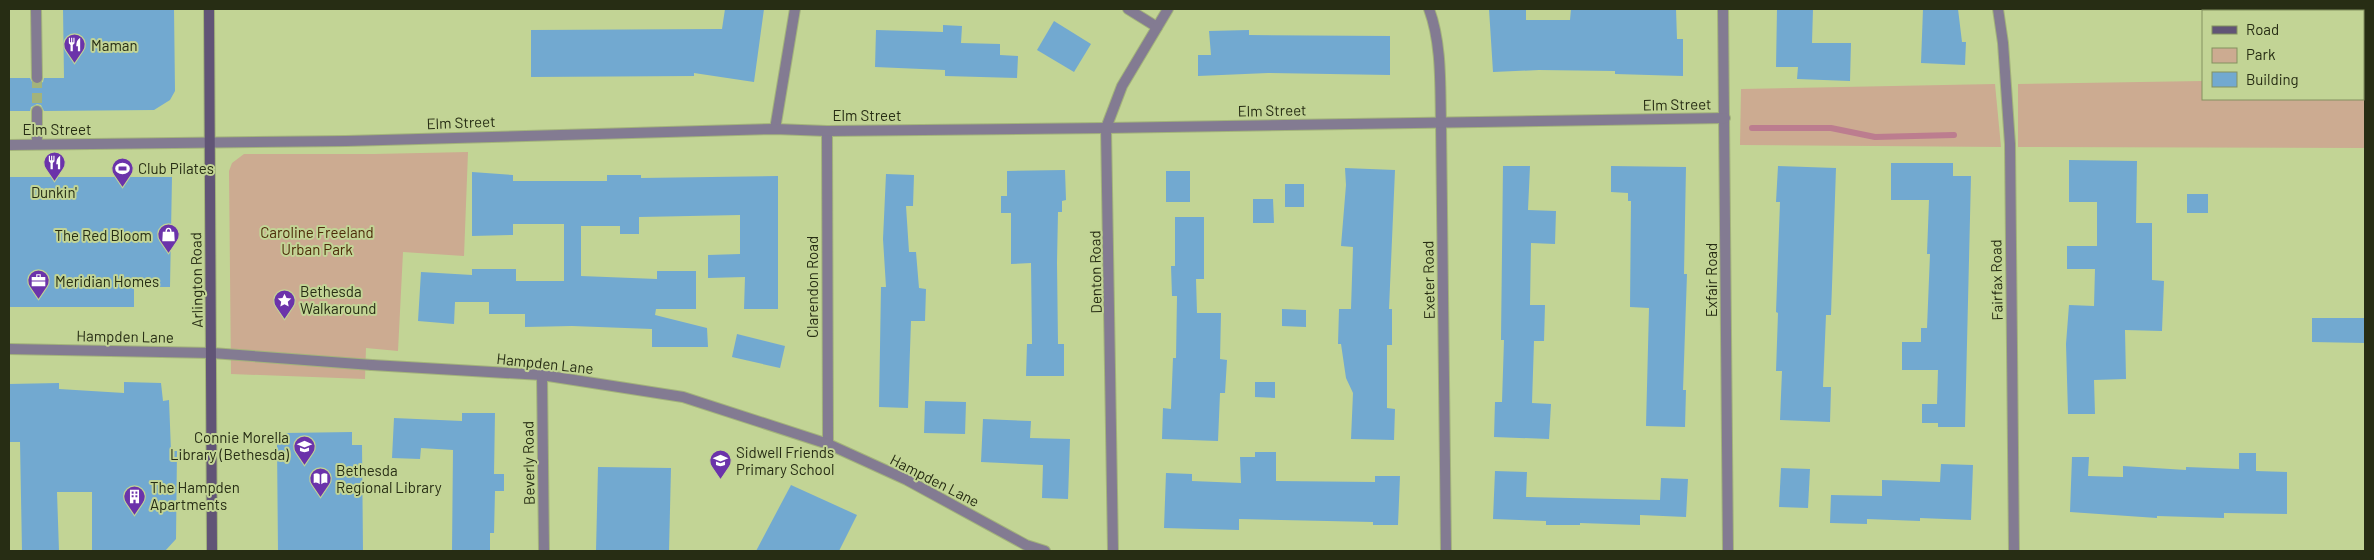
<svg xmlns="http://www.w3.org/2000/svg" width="2374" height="560" viewBox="0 0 2374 560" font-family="Barlow,sans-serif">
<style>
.green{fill:#ccab91}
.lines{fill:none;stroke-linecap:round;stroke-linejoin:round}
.stream{stroke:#bc7d8f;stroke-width:6}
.building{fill:#72a9d0}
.pedestrian-tunnel{stroke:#a3b37b;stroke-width:10;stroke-dasharray:10 5;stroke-linecap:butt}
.pedestrian-casing{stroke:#a3b37b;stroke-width:12}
.minor-casing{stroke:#a3b37b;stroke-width:12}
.secondary-casing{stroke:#a3b37b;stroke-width:12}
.pedestrian{stroke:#837b92;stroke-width:10}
.minor{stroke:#837b92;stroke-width:10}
.secondary{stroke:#615476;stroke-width:10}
.labels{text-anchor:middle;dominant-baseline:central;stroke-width:4;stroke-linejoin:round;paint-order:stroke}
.poi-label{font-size:15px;fill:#272d14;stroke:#c2d495;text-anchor:start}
.street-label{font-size:15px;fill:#272d14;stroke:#c2d495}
.park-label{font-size:15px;fill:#4d2b09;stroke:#c2d495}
</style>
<rect width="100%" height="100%" fill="#c2d495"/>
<g class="green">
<polygon points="2203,81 2203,99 2363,99 2363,83 2365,83 2365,148 2018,147 2018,84"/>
<polygon points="1995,84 2001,147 1740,145 1741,89"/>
<polygon points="468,152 464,256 403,252 398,351 366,348 365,379 231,374 229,171 232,163 244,154 374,154"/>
</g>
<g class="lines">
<polyline class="stream" points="1752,128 1831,128 1875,137 1954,135"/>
</g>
<g class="building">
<polygon points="63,9 174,9 175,91 170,100 154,110 44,111 41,105 37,104 31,107 30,111 9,111 9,78 30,78 33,84 38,85 43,82 44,78 64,78"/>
<polygon points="725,9 764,9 754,82 694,73 694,76 531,77 531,30 722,29"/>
<polygon points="1489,9 1526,9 1526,20 1570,20 1571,9 1676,9 1677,39 1683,39 1683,76 1615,74 1615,71 1539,70 1493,72"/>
<polygon points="1777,9 1813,9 1812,43 1851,43 1850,81 1797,79 1798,67 1776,67"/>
<polygon points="1923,9 1958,9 1962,42 1966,42 1965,65 1921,63"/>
<polygon points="1054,21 1091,44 1074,72 1037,50"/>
<polygon points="943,25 962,26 961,43 1000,44 1000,55 1018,56 1017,78 945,76 945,70 875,67 876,30 943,32"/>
<polygon points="1249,30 1249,35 1390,36 1390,75 1268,73 1198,76 1198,55 1211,55 1209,31"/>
<polygon points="2069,160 2137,161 2136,223 2152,223 2152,280 2164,281 2162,331 2125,330 2126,379 2094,380 2095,414 2068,414 2066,344 2069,305 2094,306 2095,269 2067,269 2067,246 2097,246 2097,202 2069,202"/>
<polygon points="1891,163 1953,163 1953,176 1971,176 1965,427 1938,427 1938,423 1922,423 1922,404 1937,404 1938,370 1902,370 1902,342 1921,342 1921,328 1927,328 1930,254 1927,254 1929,200 1891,200"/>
<polygon points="1503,166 1530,166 1528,210 1556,211 1555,244 1531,243 1530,305 1545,305 1544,341 1534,341 1532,403 1551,404 1549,439 1494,437 1495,402 1502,402 1504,340 1501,340"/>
<polygon points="1611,166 1686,167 1684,274 1687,274 1683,390 1686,390 1685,427 1646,426 1649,308 1630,307 1631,201 1628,201 1628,193 1611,192"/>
<polygon points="1778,166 1836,168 1831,315 1826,315 1823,387 1831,387 1830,422 1780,420 1782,371 1776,371 1778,313 1776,312 1780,202 1776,202"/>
<polygon points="1345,168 1395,170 1389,309 1392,309 1392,345 1387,345 1387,408 1395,409 1394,440 1351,439 1353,393 1346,378 1341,344 1338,344 1339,309 1351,309 1353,247 1341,246 1346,185"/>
<polygon points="1065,170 1066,200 1062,201 1062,212 1058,212 1057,263 1058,344 1064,344 1064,376 1026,376 1027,344 1032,344 1031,263 1011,264 1011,213 1001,213 1001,196 1007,196 1007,171"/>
<rect x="1166" y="171" width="24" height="31"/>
<polygon points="472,172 513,175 513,181 607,181 607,175 641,175 641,178 778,176 778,309 744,309 745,277 708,278 708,255 740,254 740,215 639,217 639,234 620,234 620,226 581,226 581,276 657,279 657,271 696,271 696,309 656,309 655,315 707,328 708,347 652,347 652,329 572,326 525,327 525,314 489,314 489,302 455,302 454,324 418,321 421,272 472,275 472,269 516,269 516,281 564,281 564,224 513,224 513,235 472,236"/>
<polygon points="886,174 914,175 913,206 906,206 909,252 916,252 919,288 926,289 925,321 911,321 908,408 879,407 881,287 886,287 883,239"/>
<polygon points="9,177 172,177 170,287 134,287 134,307 9,307"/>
<rect x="1285" y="184" width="19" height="23"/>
<rect x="2187" y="194" width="21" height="19"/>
<polygon points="1253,199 1273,199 1274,223 1253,223"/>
<polygon points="1175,217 1204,217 1204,279 1196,279 1197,313 1221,313 1220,359 1227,360 1225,393 1220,393 1218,441 1162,439 1163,408 1171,409 1173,358 1176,358 1177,296 1172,296 1171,266 1175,266"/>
<polygon points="1282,309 1306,310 1306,327 1282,326"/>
<polygon points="2312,318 2365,318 2365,343 2312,342"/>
<polygon points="737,334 785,346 780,368 732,357"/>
<polygon points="124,382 161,383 163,401 169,400 171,451 177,451 176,539 165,551 92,551 92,492 57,492 59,551 22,551 20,442 9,442 9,384 59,383 59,389 124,393"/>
<polygon points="1255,382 1275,382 1275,398 1255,397"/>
<polygon points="925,401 966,402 965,434 924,433"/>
<polygon points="462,413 495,413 494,474 504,474 504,491 495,491 494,533 490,533 490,551 452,551 453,450 421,448 420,459 392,458 394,418 462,421"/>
<polygon points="983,419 1031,421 1030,438 1070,439 1068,499 1042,498 1043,465 981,462"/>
<polygon points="352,432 352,445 362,445 363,551 278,551 277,444 285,444 285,433"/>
<polygon points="1255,452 1276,452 1276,481 1375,482 1375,476 1400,476 1398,525 1373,525 1373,522 1239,519 1239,530 1164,528 1166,473 1192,474 1192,481 1241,483 1240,457 1255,457"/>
<polygon points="2239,453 2256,453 2256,471 2287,472 2287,514 2224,513 2224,518 2157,516 2157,518 2070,512 2072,457 2089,457 2088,476 2123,477 2123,466 2186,470 2186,467 2239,469"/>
<polygon points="1941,464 1973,465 1971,520 1920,518 1920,521 1867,519 1867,524 1830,523 1831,495 1882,496 1882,480 1940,482"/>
<polygon points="598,467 671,468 669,551 596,551"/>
<polygon points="1781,468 1810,469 1808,508 1779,507"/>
<polygon points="1495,471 1527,472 1526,497 1660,500 1661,478 1688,479 1686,517 1640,515 1640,525 1580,523 1580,525 1546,525 1546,521 1493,519"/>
<polygon points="791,485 857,515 839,551 756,551"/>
</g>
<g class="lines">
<polyline class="pedestrian-tunnel" points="37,78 37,111"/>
<defs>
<g id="pedestrian">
<polyline points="36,9 37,78"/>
<polyline points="37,111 37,144"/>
<polyline points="212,353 372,365"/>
</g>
<g id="minor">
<polyline points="1128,9 1157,27"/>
<path d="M1429,9c13,35 11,77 12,114l5,428"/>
<polyline points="1723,9 1728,551"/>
<polyline points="1998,9 2003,43 2010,144 2014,551"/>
<polyline points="775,129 795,9"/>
<polyline points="827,131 828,444"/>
<polyline points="9,145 346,141 775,129 827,131 1106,128 1725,118"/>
<polyline points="9,349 212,353"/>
<polyline points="372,365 542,375 683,397 828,444 907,480 1026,545 1045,551"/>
<polyline points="542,375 544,551"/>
<polyline points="1113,551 1106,128 1122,86 1168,9"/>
</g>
<polyline id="secondary" points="209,9 212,551"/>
</defs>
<use href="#pedestrian" class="pedestrian-casing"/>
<use href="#minor" class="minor-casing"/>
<use href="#secondary" class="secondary-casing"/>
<use href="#pedestrian" class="pedestrian"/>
<use href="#minor" class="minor"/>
<use href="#secondary" class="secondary"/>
</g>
<defs>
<symbol id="restaurant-pin" viewBox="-11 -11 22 30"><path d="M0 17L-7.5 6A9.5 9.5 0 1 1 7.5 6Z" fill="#6b33aa" stroke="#c2d495"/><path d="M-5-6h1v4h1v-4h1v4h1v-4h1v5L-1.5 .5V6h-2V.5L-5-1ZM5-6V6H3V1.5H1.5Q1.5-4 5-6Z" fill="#fff"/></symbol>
<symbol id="stadium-pin" viewBox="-11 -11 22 30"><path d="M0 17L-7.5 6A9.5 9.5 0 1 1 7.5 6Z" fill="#6b33aa" stroke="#c2d495"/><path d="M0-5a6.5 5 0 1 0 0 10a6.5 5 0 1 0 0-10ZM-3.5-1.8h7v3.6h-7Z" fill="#fff"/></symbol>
<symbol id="shop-pin" viewBox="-11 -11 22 30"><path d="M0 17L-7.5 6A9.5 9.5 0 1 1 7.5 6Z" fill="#6b33aa" stroke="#c2d495"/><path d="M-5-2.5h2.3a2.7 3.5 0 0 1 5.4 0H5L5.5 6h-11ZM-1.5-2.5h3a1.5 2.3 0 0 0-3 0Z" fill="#fff"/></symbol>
<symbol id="office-pin" viewBox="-11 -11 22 30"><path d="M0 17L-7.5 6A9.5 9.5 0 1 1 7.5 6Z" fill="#6b33aa" stroke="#c2d495"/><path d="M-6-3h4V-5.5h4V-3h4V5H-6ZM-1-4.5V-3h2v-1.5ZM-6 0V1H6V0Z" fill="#fff"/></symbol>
<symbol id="sight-pin" viewBox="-11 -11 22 30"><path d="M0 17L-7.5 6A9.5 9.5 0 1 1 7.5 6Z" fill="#6b33aa" stroke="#c2d495"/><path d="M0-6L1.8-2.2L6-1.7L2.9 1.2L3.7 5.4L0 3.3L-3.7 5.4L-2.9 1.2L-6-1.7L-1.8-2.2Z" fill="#fff"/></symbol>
<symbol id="school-pin" viewBox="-11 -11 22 30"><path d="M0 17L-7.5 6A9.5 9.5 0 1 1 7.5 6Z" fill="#6b33aa" stroke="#c2d495"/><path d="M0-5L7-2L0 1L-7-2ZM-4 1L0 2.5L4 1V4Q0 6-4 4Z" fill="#fff"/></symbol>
<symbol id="library-pin" viewBox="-11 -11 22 30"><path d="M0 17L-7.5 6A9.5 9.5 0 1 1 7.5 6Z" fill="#6b33aa" stroke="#c2d495"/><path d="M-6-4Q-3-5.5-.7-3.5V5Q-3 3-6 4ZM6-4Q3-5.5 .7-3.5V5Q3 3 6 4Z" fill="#fff"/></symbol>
<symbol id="building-pin" viewBox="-11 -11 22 30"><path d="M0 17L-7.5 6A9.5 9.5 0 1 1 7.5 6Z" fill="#6b33aa" stroke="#c2d495"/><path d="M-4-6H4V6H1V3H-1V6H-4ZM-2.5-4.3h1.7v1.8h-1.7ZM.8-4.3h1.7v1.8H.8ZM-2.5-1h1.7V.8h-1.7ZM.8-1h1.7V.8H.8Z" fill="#fff"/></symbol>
</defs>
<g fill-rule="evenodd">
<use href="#restaurant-pin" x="62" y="32" width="25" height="34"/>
<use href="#restaurant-pin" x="42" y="150" width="25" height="34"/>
<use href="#stadium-pin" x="110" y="156" width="25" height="34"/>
<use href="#shop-pin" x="156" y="222" width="25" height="34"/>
<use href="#office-pin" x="26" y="268" width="25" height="34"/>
<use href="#sight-pin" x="272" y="288" width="25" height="34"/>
<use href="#school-pin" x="292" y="434" width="25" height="34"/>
<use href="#school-pin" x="708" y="448" width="25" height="34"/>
<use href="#library-pin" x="308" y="466" width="25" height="34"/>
<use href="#building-pin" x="122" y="484" width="25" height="34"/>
</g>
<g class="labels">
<g class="poi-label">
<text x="91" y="45">Maman</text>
<text x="138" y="168">Club Pilates</text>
<text x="54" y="192" text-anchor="middle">Dunkin'</text>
<text x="152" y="235" text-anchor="end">The Red Bloom</text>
<text x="55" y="281">Meridian Homes</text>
<text x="300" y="291">Bethesda<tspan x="300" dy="17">Walkaround</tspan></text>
<text x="289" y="437" text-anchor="end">Connie Morella<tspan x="289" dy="17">Library (Bethesda)</tspan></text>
<text x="736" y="452">Sidwell Friends<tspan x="736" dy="17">Primary School</tspan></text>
<text x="336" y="470">Bethesda<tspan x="336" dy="17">Regional Library</tspan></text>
<text x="150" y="487">The Hampden<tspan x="150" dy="17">Apartments</tspan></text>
</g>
<g class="street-label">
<text transform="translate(1677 104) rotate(-1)">Elm Street</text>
<text transform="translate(1272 110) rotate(-1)">Elm Street</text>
<text x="867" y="115">Elm Street</text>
<text transform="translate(461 122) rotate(-2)">Elm Street</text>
<text x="57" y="129">Elm Street</text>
<text transform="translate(1095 272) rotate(-91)">Denton Road</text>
<text transform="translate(196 280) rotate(-91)">Arlington Road</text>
<text transform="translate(1428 280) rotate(-91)">Exeter Road</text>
<text transform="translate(1711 280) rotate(-90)">Exfair Road</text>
<text transform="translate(1996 280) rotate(-91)">Fairfax Road</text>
<text transform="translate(812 287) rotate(-90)">Clarendon Road</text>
<text transform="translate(125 336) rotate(1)">Hampden Lane</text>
<text transform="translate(545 363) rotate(6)">Hampden Lane</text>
<text transform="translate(528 463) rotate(-91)">Beverly Road</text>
<text transform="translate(935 480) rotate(27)">Hampden Lane</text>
</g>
<g class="park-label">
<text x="317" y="232">Caroline Freeland<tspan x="317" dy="17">Urban Park</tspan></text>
</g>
</g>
<rect width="2374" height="560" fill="none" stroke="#272d14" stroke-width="20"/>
<rect x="2202" y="10" width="162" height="90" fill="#c2d495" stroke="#849161"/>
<rect x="2212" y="26" width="25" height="8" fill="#615476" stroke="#849161"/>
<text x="2246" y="35" font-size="15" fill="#272d14">Road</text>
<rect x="2212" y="48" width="25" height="15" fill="#ccab91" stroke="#849161"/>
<text x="2246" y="60" font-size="15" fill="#272d14">Park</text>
<rect x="2212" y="72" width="25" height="15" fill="#72a9d0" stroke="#849161"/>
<text x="2246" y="85" font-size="15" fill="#272d14">Building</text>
</svg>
